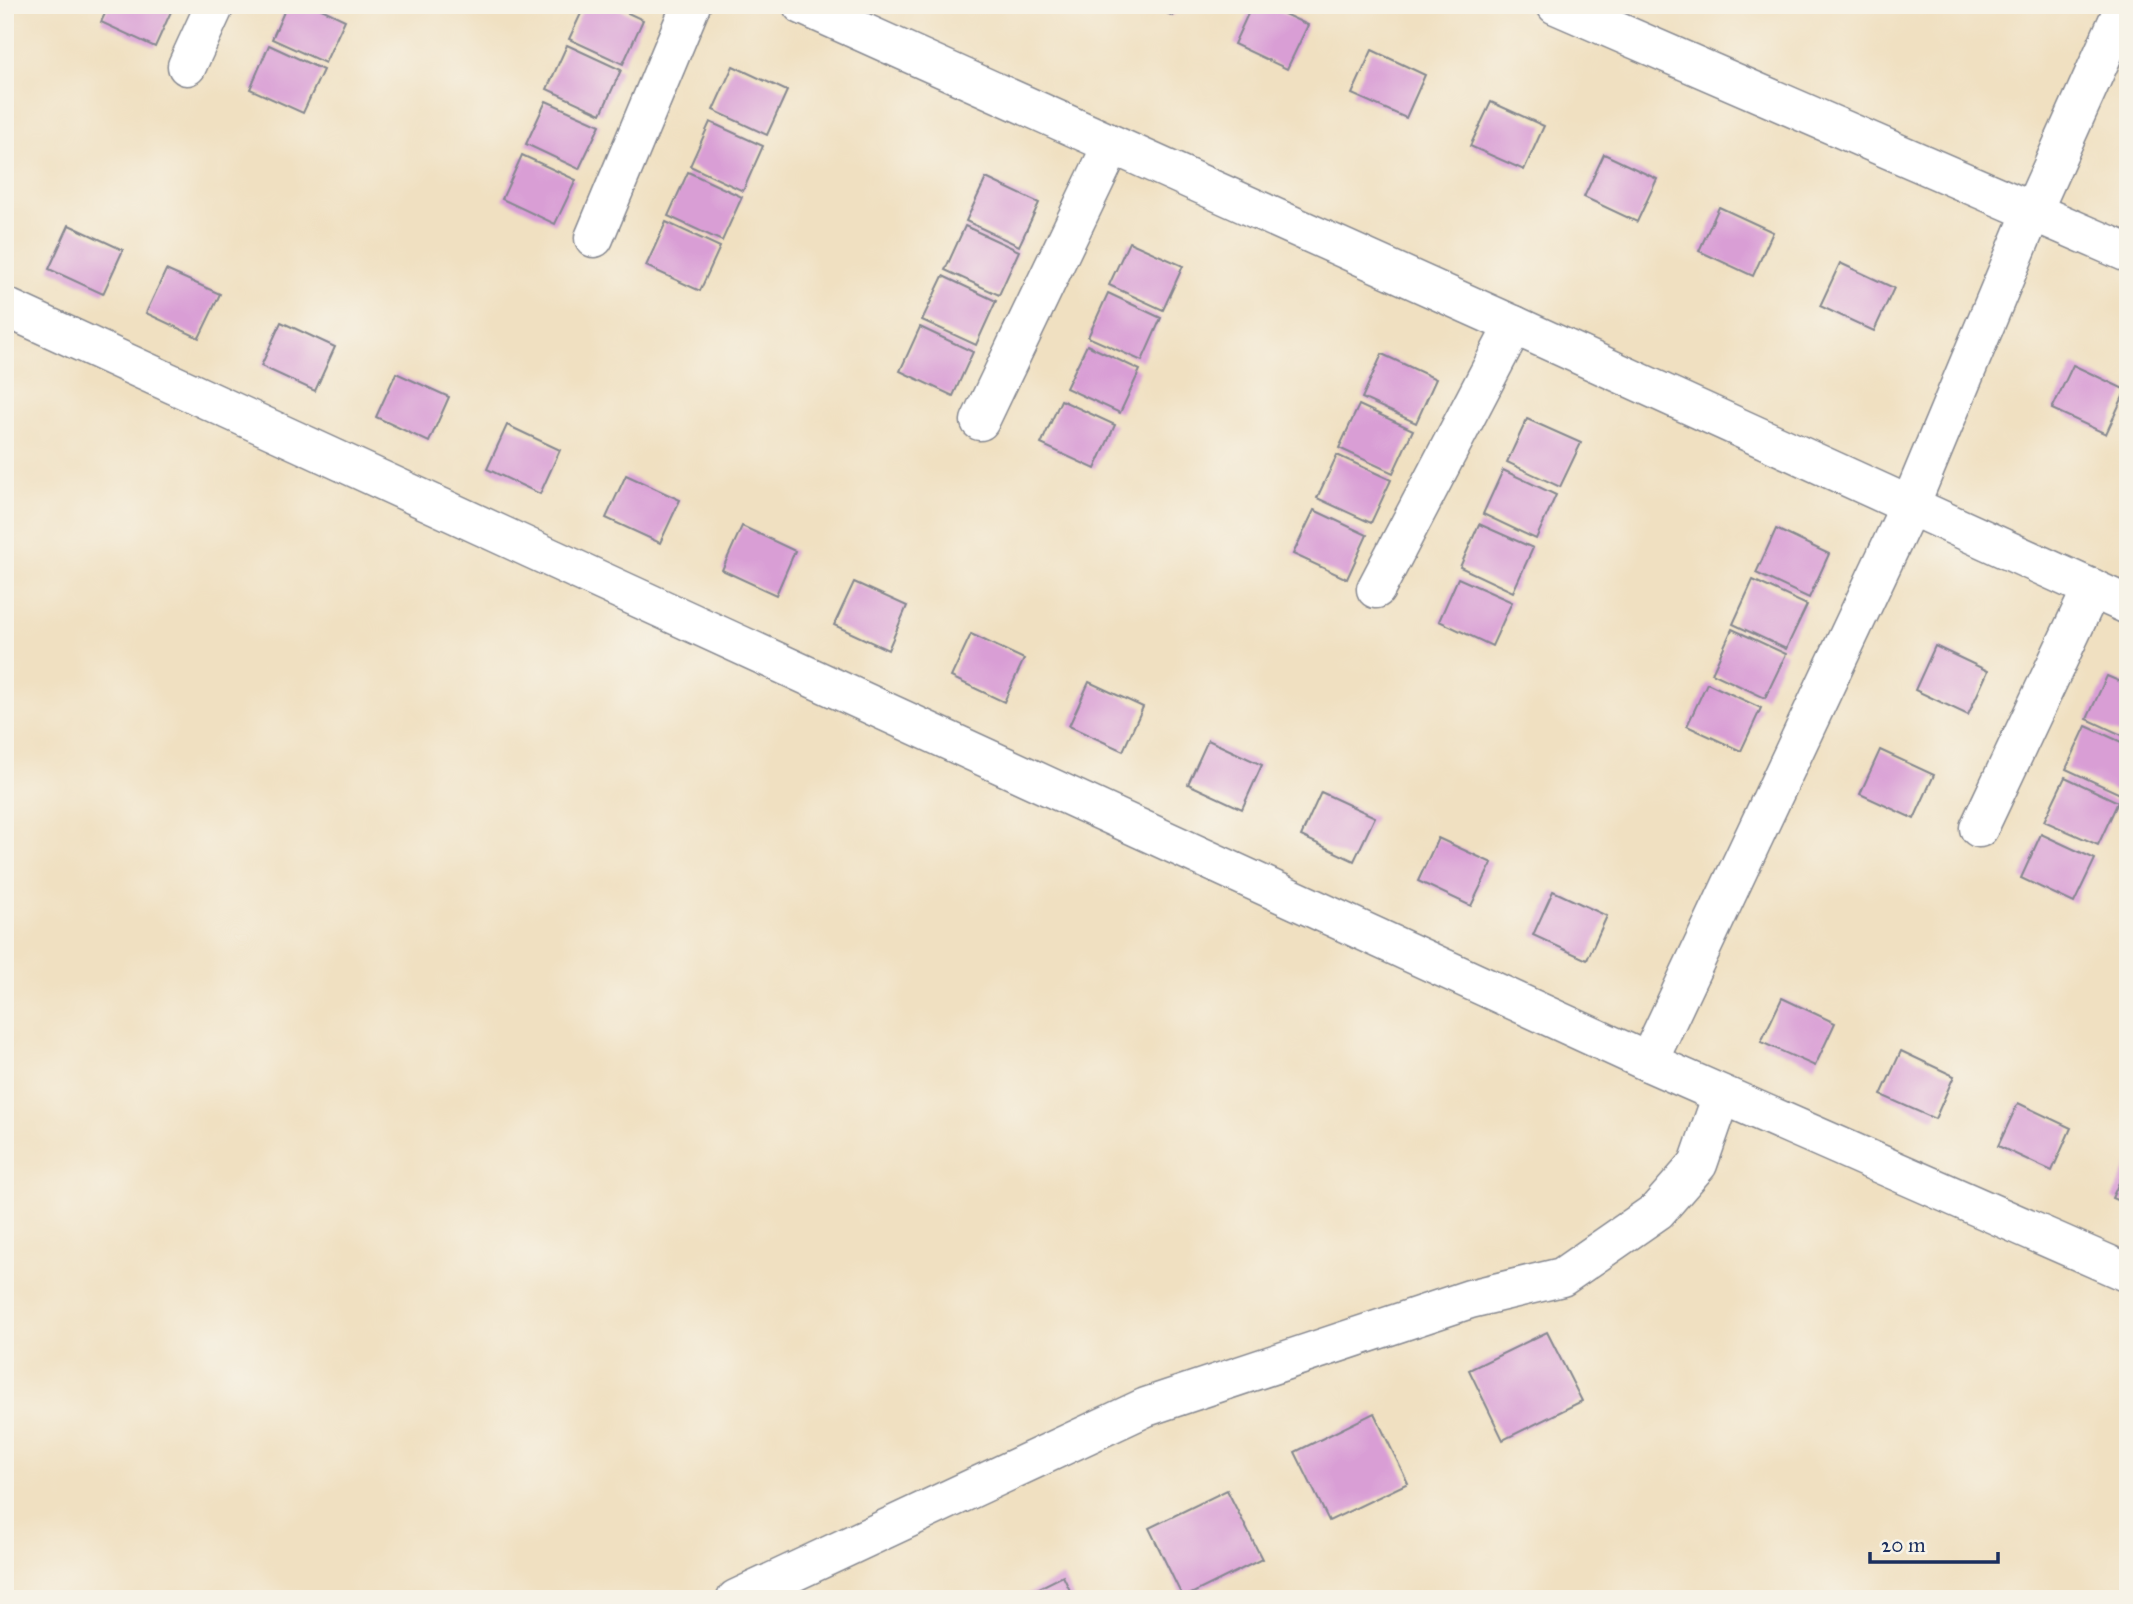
<svg xmlns="http://www.w3.org/2000/svg" width="2133" height="1604" viewBox="0 0 2133 1604" font-family="'IM FELL Great Primer',serif">
<style>
.building{fill:#d99ed5}
.lines{fill:none;stroke-linecap:round;stroke-linejoin:round}
.minor-casing{stroke:#868890;stroke-width:41}
.minor{stroke:#fff;stroke-width:38}
</style>
<rect width="100%" height="100%" fill="#f7f3e8"/>
<filter id="ink" filterUnits="userSpaceOnUse"><feTurbulence type="fractalNoise" baseFrequency=".0143" numOctaves="2"/><feDisplacementMap in="SourceGraphic" scale="14" xChannelSelector="R" yChannelSelector="G"/><feConvolveMatrix kernelMatrix="1 2 1 2 8 2 1 2 1" color-interpolation-filters="sRGB"/></filter>
<filter id="wash" filterUnits="userSpaceOnUse"><feTurbulence type="fractalNoise" baseFrequency=".00686" numOctaves="4" result="noise"/><feDisplacementMap in="SourceGraphic" scale="28" xChannelSelector="R" yChannelSelector="G"/><feGaussianBlur stdDeviation="1.57" result="paint"/><feColorMatrix in="noise" values="0 0 0 0 0 0 0 0 0 0 0 0 0 0 0 0 0 1.4 0 .05"/><feComposite in="paint" operator="in"/></filter>
<g filter="url(#wash)">
<rect width="100%" height="100%" fill="#f0e0c1"/>
<g id="blocks">
<g class="building">
<polygon points="109,5 174,5 155,47 101,22"/>
<polygon points="287,5 313,5 345,20 325,63 272,39"/>
<polygon points="585,5 611,5 643,20 623,64 569,39"/>
<polygon points="1149,5 1178,5 1173,16"/>
<polygon points="1252,5 1265,5 1308,25 1287,69 1234,44"/>
<polygon points="269,45 323,70 303,113 250,89"/>
<polygon points="567,45 621,70 601,114 547,89"/>
<polygon points="1372,50 1425,75 1406,118 1352,94"/>
<polygon points="733,66 787,91 767,135 713,110"/>
<polygon points="546,101 600,125 579,169 526,144"/>
<polygon points="1491,102 1544,126 1524,170 1470,146"/>
<polygon points="710,122 763,146 743,191 690,166"/>
<polygon points="1604,154 1657,179 1637,222 1584,197"/>
<polygon points="522,155 576,180 555,224 502,199"/>
<polygon points="688,172 742,197 722,241 668,216"/>
<polygon points="986,178 1039,203 1019,246 966,221"/>
<polygon points="1719,207 1773,232 1753,276 1699,251"/>
<polygon points="666,222 720,247 700,291 646,266"/>
<polygon points="69,225 123,250 103,294 49,269"/>
<polygon points="965,226 1019,251 999,295 945,270"/>
<polygon points="1129,242 1183,266 1163,310 1109,285"/>
<polygon points="1840,263 1894,288 1874,331 1820,306"/>
<polygon points="166,270 220,294 199,338 146,313"/>
<polygon points="943,276 996,301 976,345 922,320"/>
<polygon points="1108,293 1161,318 1142,361 1088,337"/>
<polygon points="281,322 335,347 315,391 261,366"/>
<polygon points="920,327 973,352 953,396 900,371"/>
<polygon points="1087,345 1140,370 1120,413 1066,388"/>
<polygon points="1382,354 1436,379 1416,423 1362,398"/>
<polygon points="2073,365 2126,390 2106,434 2052,409"/>
<polygon points="396,373 449,397 429,442 376,417"/>
<polygon points="1061,400 1115,425 1095,469 1041,444"/>
<polygon points="1359,405 1413,430 1393,473 1339,448"/>
<polygon points="1527,419 1581,443 1560,487 1507,462"/>
<polygon points="507,425 560,450 540,494 487,469"/>
<polygon points="1337,455 1391,480 1371,523 1317,498"/>
<polygon points="1503,470 1556,495 1536,539 1483,514"/>
<polygon points="626,475 680,500 660,543 606,518"/>
<polygon points="1314,510 1367,535 1347,579 1293,554"/>
<polygon points="1479,524 1533,548 1513,592 1460,567"/>
<polygon points="742,526 795,551 776,595 722,570"/>
<polygon points="1776,529 1829,554 1809,598 1756,573"/>
<polygon points="1458,578 1512,602 1492,646 1439,621"/>
<polygon points="1753,580 1807,605 1786,649 1733,624"/>
<polygon points="854,582 907,606 888,650 834,625"/>
<polygon points="1732,629 1786,654 1765,698 1712,673"/>
<polygon points="971,634 1024,659 1004,702 951,677"/>
<polygon points="1935,646 1988,671 1968,715 1915,690"/>
<polygon points="2107,676 2128,685 2128,738 2087,719"/>
<polygon points="1089,682 1143,707 1123,751 1069,726"/>
<polygon points="1707,683 1761,708 1741,751 1687,726"/>
<polygon points="2086,726 2128,745 2128,777 2120,794 2066,769"/>
<polygon points="1208,740 1262,765 1242,809 1188,784"/>
<polygon points="1880,750 1934,775 1914,819 1860,794"/>
<polygon points="2065,777 2118,802 2098,845 2044,821"/>
<polygon points="1321,792 1375,817 1354,861 1301,836"/>
<polygon points="2041,834 2095,859 2074,903 2021,878"/>
<polygon points="1438,838 1492,863 1471,906 1418,881"/>
<polygon points="1553,891 1607,916 1587,960 1533,935"/>
<polygon points="1782,998 1835,1023 1815,1066 1761,1042"/>
<polygon points="1901,1051 1954,1076 1935,1119 1881,1095"/>
<polygon points="2018,1103 2071,1128 2052,1171 1998,1146"/>
<polygon points="2128,1163 2128,1205 2112,1198"/>
<polygon points="1547,1332 1582,1401 1503,1440 1469,1370"/>
<polygon points="1374,1413 1408,1483 1329,1521 1295,1452"/>
<polygon points="1227,1490 1262,1559 1183,1598 1149,1528"/>
<polygon points="1063,1576 1074,1599 1017,1599"/>
<polygon points="2121,1588 2126,1599 2098,1599"/>
</g>
</g>
</g>
<g filter="url(#ink)">
<use href="#blocks" fill-opacity="0" stroke="#868890" stroke-width="2"/>
<g class="lines">
<defs>
<g id="minor">
<polyline points="802,5 1514,325 2128,605"/>
<polyline points="1556,5 2128,253"/>
<polyline points="187,66 215,5"/>
<polyline points="594,238 691,5"/>
<polyline points="5,307 1648,1062 2128,1273"/>
<polyline points="980,421 1112,145"/>
<polyline points="1376,589 1514,325"/>
<polyline points="1979,828 2092,588"/>
<polyline points="1648,1062 1910,505 2033,210 2125,5"/>
<polyline points="736,1599 1146,1407 1470,1299 1562,1277 1657,1211 1698,1164 1722,1095"/>
</g>
</defs>
<use href="#minor" class="minor-casing"/>
<use href="#minor" class="minor"/>
</g>
</g>
<rect width="2133" height="1604" fill="none" stroke="#f7f3e8" stroke-width="28"/>
<path d="M1870 1552v10h128v-10" fill="none" stroke="#1b2f5e" stroke-width="3.5"/>
<text x="1881" y="1552" font-size="21" fill="#1b2f5e" stroke="#f7f3e8" stroke-width="5" paint-order="stroke">20 m</text>
</svg>
